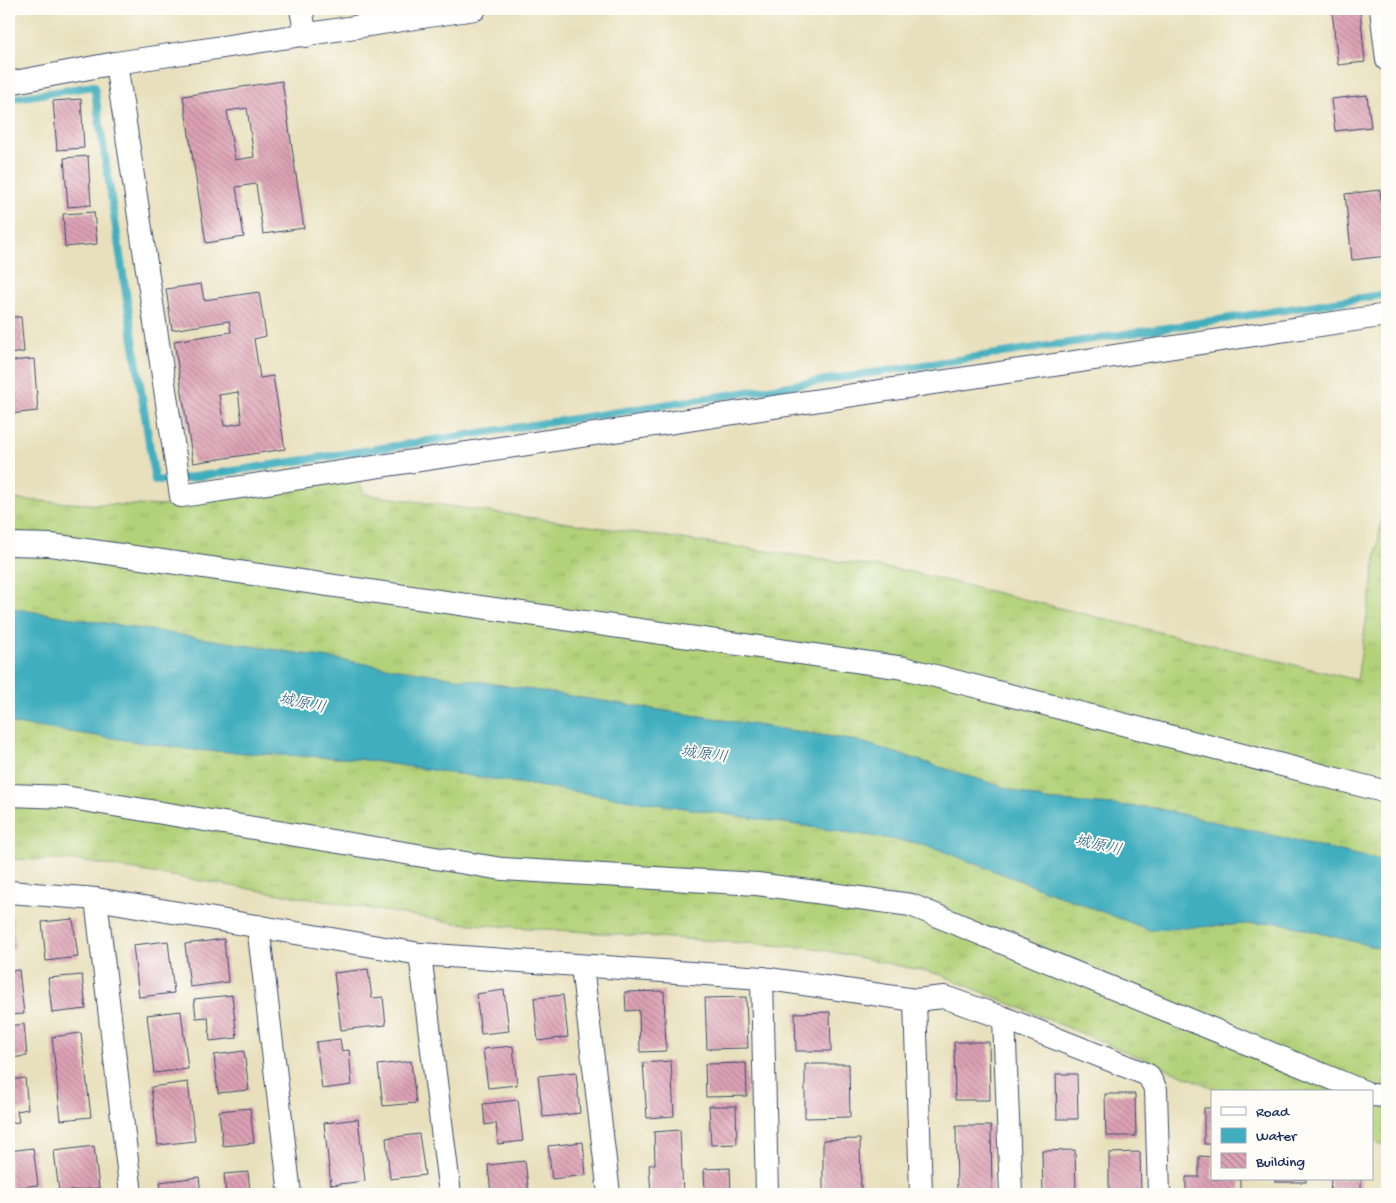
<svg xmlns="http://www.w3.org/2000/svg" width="1396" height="1203" viewBox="0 0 1396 1203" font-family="'Gochi Hand','Klee One',sans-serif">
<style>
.grass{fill:url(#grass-tufts);stroke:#66806b}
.water{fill:#40aebe;stroke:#2e6e8e}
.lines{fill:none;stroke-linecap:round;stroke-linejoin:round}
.stream{stroke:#40aebe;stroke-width:8}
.building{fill:url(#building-back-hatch);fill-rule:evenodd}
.street-casing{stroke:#3a4a6c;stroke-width:24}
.street{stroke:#fff;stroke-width:22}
.labels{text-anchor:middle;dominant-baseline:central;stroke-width:4;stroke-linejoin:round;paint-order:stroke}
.water-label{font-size:16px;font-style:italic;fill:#285b80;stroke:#fdfcf7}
</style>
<defs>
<pattern id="grass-tufts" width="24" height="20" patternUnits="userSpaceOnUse" patternTransform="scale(1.25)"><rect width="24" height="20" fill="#b2d178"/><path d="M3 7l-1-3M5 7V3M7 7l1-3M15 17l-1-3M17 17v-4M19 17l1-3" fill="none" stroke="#98b46a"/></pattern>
<pattern id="building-back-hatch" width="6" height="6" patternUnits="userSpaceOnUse" patternTransform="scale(1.25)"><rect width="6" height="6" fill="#dda1b4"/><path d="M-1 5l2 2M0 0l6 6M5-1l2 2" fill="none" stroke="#b28496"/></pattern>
</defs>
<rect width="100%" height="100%" fill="#fdfcf7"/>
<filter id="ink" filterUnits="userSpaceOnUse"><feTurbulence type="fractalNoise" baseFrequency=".02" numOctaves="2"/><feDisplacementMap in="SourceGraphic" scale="10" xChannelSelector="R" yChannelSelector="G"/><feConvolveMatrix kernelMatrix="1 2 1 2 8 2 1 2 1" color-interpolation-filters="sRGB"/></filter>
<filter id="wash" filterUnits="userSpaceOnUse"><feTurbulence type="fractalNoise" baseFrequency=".0096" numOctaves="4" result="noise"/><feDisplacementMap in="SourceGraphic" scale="20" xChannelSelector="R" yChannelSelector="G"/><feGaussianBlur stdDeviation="1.12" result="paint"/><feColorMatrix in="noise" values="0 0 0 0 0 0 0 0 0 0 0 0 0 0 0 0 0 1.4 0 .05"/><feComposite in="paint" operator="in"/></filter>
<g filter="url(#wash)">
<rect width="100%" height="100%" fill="#e8e0bc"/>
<g class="grass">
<polygon points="358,478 364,494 907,571 1357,680 1387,484 1387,862 1155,808 1044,800 858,741 9,608 9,499 87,504 182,506"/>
<polygon points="9,723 194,750 359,759 924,844 1150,930 1277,922 1387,950 1387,1146 1372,1141 1372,1092 1223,1092 939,974 814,948 456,923 81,861 9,859"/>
</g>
<polygon class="water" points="9,608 858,741 1044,800 1155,808 1387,862 1387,950 1277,922 1150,930 924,844 359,759 194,750 9,723"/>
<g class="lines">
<polyline class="stream" points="9,99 94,86 155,481 187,478 1387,294"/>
</g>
<g id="blocks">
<g class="building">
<polygon points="1360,9 1365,62 1338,65 1332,11"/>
<path d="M282,81l22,147 -41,6 -7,-50 -20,3 8,50 -38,6 -23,-147zM247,108l7,49 -19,3 -8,-49z"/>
<polygon points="1367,95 1371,127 1335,131 1331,99"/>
<polygon points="81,99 84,148 57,150 53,101"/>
<polygon points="88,156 91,205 68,207 64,158"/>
<polygon points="1380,190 1387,256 1352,260 1345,194"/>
<polygon points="94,212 97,244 65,247 63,214"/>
<path d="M201,284l3,16 55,-8 7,44 -12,3 6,39 13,-2 12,73 -92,14 -19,-122 57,-9 -2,-11 -57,9 -6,-41zM238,392l4,31 -18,3 -5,-31z"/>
<polygon points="9,317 21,317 24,352 9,354"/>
<polygon points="34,359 38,411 9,414 9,361"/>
<polygon points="12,916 15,949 9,950 9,917"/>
<polygon points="73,919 78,957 46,961 42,922"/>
<polygon points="224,939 228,982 190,987 185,944"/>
<polygon points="168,941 174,993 139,997 133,945"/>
<polygon points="368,969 372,998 383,997 386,1025 341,1030 334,973"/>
<polygon points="19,970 24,1014 9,1015 9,971"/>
<polygon points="82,975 86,1009 52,1013 48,978"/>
<polygon points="504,990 509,1031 481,1034 476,994"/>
<polygon points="664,991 666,1051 640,1052 639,1010 626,1011 625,992"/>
<polygon points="232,995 237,1038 210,1041 208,1017 196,1018 194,999"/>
<polygon points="563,995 568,1037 538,1041 534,998"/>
<polygon points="746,997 748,1048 707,1049 705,998"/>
<polygon points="181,1011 188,1069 154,1073 147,1015"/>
<polygon points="830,1012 831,1051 796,1051 795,1013"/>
<polygon points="24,1024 27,1056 9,1058 9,1026"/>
<polygon points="81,1033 91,1117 61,1120 52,1037"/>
<polygon points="340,1039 342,1051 349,1050 352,1085 322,1089 316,1042"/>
<polygon points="954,1042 989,1042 990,1100 955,1100"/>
<polygon points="513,1046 517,1085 488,1088 483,1049"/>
<polygon points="244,1051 249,1090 218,1093 214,1055"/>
<polygon points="411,1061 416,1103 383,1106 378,1065"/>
<polygon points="671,1061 674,1116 647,1118 643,1063"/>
<polygon points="746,1063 747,1096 706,1097 705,1064"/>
<polygon points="805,1064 849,1064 850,1117 805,1118"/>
<polygon points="576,1072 580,1113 543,1117 538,1076"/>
<polygon points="1056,1074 1077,1074 1078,1119 1057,1119"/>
<polygon points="25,1078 28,1109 17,1111 19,1122 9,1123 9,1080"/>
<polygon points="188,1082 195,1141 158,1145 151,1087"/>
<polygon points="1105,1094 1135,1094 1136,1136 1106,1136"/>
<polygon points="518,1100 523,1141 498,1144 496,1123 485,1125 483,1104"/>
<polygon points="709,1106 736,1106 737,1144 711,1145"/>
<polygon points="250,1108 254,1143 223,1146 219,1111"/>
<rect x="1204" y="1108" width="8" height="36"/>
<polygon points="358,1119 365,1181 331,1185 324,1123"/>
<polygon points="956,1126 991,1126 992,1194 957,1194"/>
<polygon points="680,1130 683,1194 651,1194 649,1165 655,1164 654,1132"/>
<polygon points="419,1134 425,1175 390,1179 386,1138"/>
<polygon points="860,1139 861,1193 823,1194 823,1140"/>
<polygon points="583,1142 586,1175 552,1179 548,1146"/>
<polygon points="94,1146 99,1188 59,1192 54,1151"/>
<polygon points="33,1148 38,1185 11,1188 9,1151"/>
<polygon points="1075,1150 1076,1194 1043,1194 1042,1151"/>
<polygon points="1140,1152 1141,1194 1109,1194 1109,1153"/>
<polygon points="1199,1156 1212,1157 1212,1179 1240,1179 1240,1194 1186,1194 1186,1177 1199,1177"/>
<polygon points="525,1161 529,1194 491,1194 488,1165"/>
<polygon points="730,1168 731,1194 705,1194 704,1169"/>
<polygon points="248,1172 250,1191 264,1189 264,1194 226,1194 224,1174"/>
<polygon points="199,1177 201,1194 162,1194 160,1182"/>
<rect x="1275" y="1179" width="31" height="3"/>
<polygon points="1331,1179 1361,1179 1361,1194 1330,1194"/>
</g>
</g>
</g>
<g filter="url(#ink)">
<use href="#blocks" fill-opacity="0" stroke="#3a4a6c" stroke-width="1"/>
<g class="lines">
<defs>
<g id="street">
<polyline points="301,9 306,36"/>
<polyline points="1381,9 1387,60"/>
<polyline points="116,63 181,496 1387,315"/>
<polyline points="9,83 116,63 475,9"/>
<polyline points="9,544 51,545 904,668 1387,792"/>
<polyline points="9,795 65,797 502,869 757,884 911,905 1365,1092"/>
<polyline points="9,892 96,899 420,954 762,978 915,1000 944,997 1004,1018 1148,1075 1156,1090 1159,1194"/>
<polyline points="96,899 131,1194"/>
<polyline points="258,926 290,1194"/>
<polyline points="420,954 450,1194"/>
<polyline points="582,966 609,1194"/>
<polyline points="762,978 767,1194"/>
<polyline points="915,1000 921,1194"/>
<polyline points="1004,1018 1011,1194"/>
<polyline points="1372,1095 1387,1096"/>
</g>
</defs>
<use href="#street" class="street-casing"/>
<use href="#street" class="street"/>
</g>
</g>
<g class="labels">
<g class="water-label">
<text transform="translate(302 705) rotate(12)">城原川</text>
<text transform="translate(704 756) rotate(8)">城原川</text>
<text transform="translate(1098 847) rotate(13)">城原川</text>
</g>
</g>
<rect width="1396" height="1203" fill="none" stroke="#fdfcf7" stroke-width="30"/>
<rect x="1211" y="1090" width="162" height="90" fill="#fdfcf7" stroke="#a3aaba"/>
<rect x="1221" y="1107" width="25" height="8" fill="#ffffff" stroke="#a3aaba"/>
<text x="1256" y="1116" font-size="15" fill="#1b2f5e">Road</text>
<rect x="1221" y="1128" width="25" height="15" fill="#40aebe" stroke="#a3aaba"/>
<text x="1256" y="1140" font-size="15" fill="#1b2f5e">Water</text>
<rect x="1221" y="1153" width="25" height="15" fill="url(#building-back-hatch)" stroke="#a3aaba"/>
<text x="1256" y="1166" font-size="15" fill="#1b2f5e">Building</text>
</svg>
